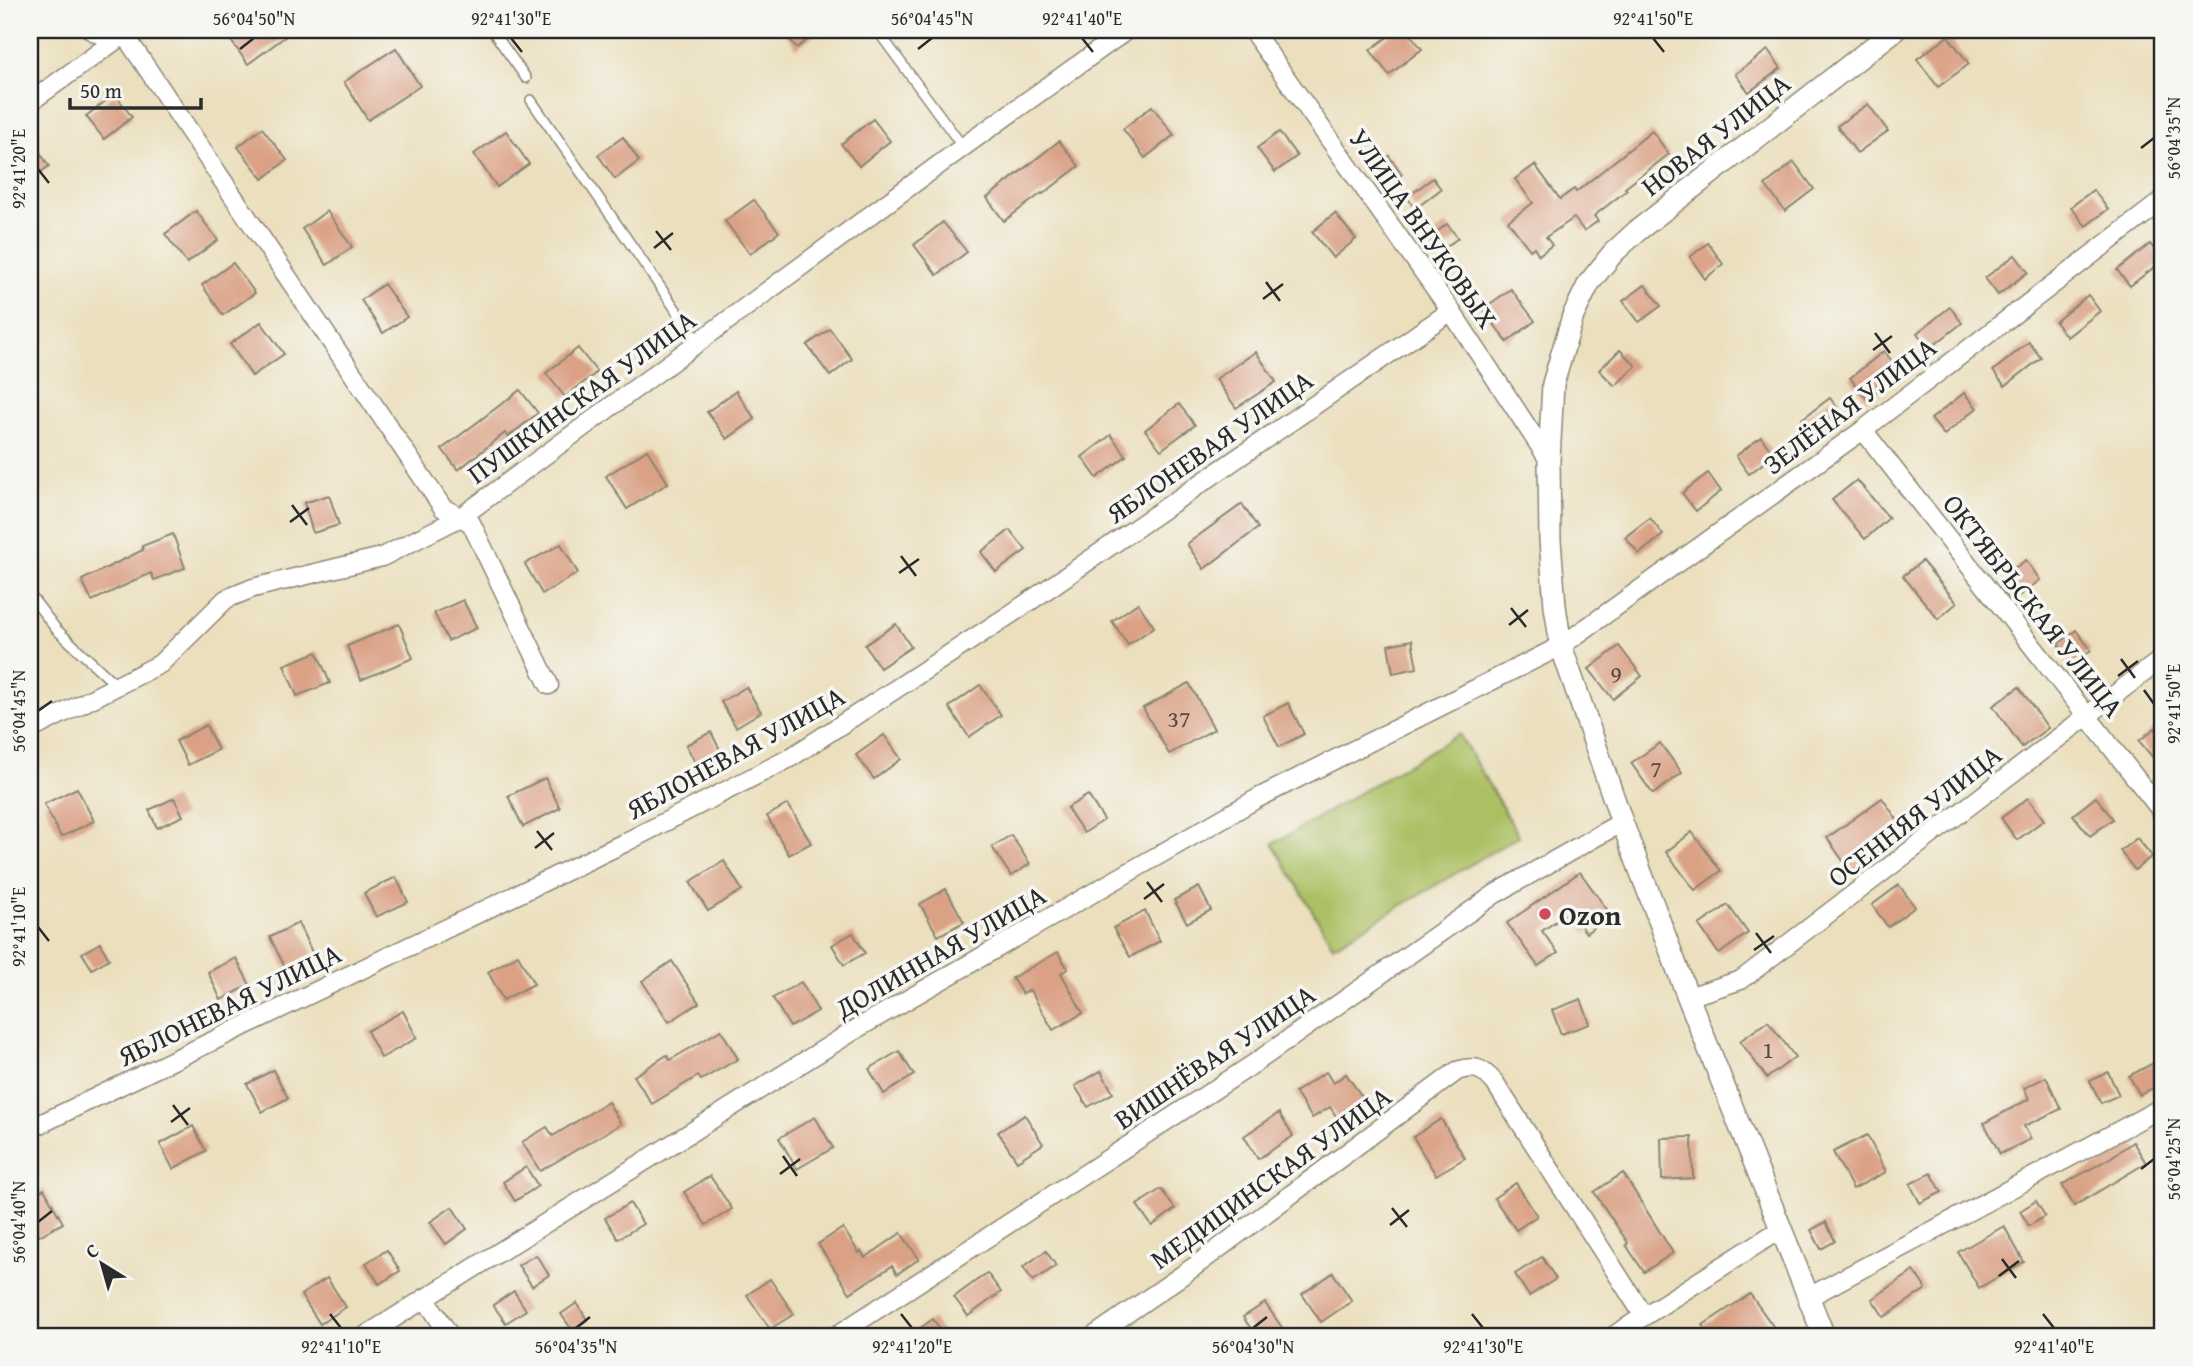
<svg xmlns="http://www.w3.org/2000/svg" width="2193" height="1366" viewBox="0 0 2193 1366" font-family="'Gentium Book Plus',serif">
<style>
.green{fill:#acc064;stroke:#6c7648;stroke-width:2}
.building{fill:#daa185}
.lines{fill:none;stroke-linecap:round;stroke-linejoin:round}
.service-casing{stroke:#8b8574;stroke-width:12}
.minor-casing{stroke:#8b8574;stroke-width:21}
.tertiary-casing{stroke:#8b8574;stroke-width:24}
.service{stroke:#fff;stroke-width:9}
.minor{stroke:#fff;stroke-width:18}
.tertiary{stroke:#fff;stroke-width:21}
.ticks{fill:none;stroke:#2b2b2b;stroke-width:2.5}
.poi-dot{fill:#d1495b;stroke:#f6f6f2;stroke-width:2.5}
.labels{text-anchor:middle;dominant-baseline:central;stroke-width:7;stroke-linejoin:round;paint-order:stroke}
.number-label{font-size:24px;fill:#574842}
.street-label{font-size:28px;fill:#2b2b2b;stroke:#f6f6f2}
.poi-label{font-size:28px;font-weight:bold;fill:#2b2b2b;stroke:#f6f6f2;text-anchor:start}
.neatline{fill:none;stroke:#2b2b2b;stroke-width:2.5}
.ticks-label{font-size:18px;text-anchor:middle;fill:#2b2b2b}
</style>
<rect width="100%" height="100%" fill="#f6f6f2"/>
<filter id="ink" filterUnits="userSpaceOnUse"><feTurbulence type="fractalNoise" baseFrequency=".0143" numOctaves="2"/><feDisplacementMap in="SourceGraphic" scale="14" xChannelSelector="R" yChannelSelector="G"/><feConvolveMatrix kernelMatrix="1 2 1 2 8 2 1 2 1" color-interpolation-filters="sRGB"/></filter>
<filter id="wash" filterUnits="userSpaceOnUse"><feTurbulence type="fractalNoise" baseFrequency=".00686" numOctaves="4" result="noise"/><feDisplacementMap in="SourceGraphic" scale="28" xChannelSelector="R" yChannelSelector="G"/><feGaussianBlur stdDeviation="1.57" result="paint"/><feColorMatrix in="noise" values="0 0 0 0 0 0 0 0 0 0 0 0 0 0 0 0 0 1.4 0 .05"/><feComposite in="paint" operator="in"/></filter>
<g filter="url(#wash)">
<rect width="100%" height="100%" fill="#ebdfbd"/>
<polygon class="green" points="1459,734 1519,836 1333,946 1273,844"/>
<g id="blocks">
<g class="building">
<polygon points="240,30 294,30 248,64 229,38"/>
<polygon points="782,30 820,30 797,48"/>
<polygon points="1397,30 1407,30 1422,49 1389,75 1370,50"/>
<polygon points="1948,36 1969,64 1938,87 1917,59"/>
<polygon points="396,48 420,86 368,120 344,82"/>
<polygon points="1768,50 1781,68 1749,92 1735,74"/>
<polygon points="115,94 132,117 104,139 86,116"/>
<polygon points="1868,104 1888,131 1857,153 1837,126"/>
<polygon points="1152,106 1174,135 1145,158 1123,129"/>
<polygon points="873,119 890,141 859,166 841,144"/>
<polygon points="262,128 287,160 263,179 238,147"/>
<polygon points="506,131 529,164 497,187 474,154"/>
<polygon points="1652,131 1669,154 1625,188 1627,190 1594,216 1598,221 1584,231 1574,218 1546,237 1552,245 1539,255 1534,247 1530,250 1508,221 1533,203 1515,179 1535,165 1560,199 1574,189 1576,192"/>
<polygon points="1279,132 1297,156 1275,172 1257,148"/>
<polygon points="623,137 639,161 615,179 598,155"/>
<polygon points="30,138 49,166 30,180"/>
<polygon points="1059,141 1079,166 1043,194 1042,193 1004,221 987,198"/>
<polygon points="1389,156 1402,174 1387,186 1373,167"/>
<polygon points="1794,162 1814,189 1785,211 1765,185"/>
<polygon points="1433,178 1441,189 1415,209 1407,197"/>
<polygon points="2093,190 2108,209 2086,226 2071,207"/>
<polygon points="754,200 779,232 750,254 725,221"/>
<polygon points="196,211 218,240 187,263 165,234"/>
<polygon points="327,211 352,247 327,265 302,229"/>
<polygon points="1335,213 1356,239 1333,258 1312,232"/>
<polygon points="943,222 967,252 937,275 914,245"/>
<polygon points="1447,224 1458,238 1439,252 1429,238"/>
<polygon points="1708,243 1723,264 1705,279 1690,257"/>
<polygon points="2150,244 2163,260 2130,286 2117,270"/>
<polygon points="2015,255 2028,272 1998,295 1985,278"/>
<polygon points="233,263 255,293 223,315 202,285"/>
<polygon points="384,284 407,317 383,333 361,300"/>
<polygon points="1645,285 1661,306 1639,322 1623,301"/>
<polygon points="1511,289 1535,321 1507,342 1483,309"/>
<polygon points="2088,295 2100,311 2067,337 2055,322"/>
<polygon points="1950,307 1962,323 1929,349 1917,333"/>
<polygon points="261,322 284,354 252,376 230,344"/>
<polygon points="830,329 852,359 830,376 807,345"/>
<polygon points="2029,342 2041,358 2005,386 1993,371"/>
<polygon points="578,348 597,372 565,397 546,373"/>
<polygon points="1620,350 1636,366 1615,386 1599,370"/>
<polygon points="1884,351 1900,372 1867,399 1850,378"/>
<polygon points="1256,352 1276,382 1236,408 1216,379"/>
<polygon points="520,390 538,413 508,437 505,433 458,470 442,449"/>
<polygon points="736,391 755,419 727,439 707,412"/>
<polygon points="1964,393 1977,408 1944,435 1931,419"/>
<polygon points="1830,398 1846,419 1818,440 1802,419"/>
<polygon points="1179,404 1195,425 1161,450 1145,430"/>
<polygon points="1111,435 1126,456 1097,478 1082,457"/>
<polygon points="1761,437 1774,455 1749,474 1736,456"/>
<polygon points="647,450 668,483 627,509 606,476"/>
<polygon points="1708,473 1721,491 1696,511 1682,493"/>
<polygon points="1857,480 1889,518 1865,539 1832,500"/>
<polygon points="329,495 339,525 313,533 304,503"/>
<polygon points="1242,504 1258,528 1204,569 1187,544"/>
<polygon points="1650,518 1663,535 1639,554 1625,537"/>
<polygon points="1010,530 1026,550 996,572 981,552"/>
<polygon points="173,534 185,568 154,580 151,573 92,601 82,580 143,550 142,546"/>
<polygon points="561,544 578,573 542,594 525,564"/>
<polygon points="2026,560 2040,580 2020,595 2005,575"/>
<polygon points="1922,561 1957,603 1938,619 1903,576"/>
<polygon points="463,600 477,628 448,641 434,613"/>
<polygon points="1138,603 1154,627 1128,645 1112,621"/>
<polygon points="399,624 413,658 361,680 347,646"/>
<polygon points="896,624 911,647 880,668 865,645"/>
<polygon points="2076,630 2091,650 2073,664 2058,644"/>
<polygon points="1412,640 1417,668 1393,673 1388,645"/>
<polygon points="1619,646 1642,676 1613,699 1589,669"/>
<polygon points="317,652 330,683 297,696 284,665"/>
<polygon points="1189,683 1214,729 1169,754 1143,708"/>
<polygon points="980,685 1001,715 969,737 949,707"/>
<polygon points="746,687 761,712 736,727 721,702"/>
<polygon points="2019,687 2048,728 2022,747 1993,706"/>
<polygon points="1288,703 1304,734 1279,747 1263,716"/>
<polygon points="206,725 218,750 188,765 176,741"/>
<polygon points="2155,728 2163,739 2163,752 2154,759 2139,741"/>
<polygon points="711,732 724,758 699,770 686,745"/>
<polygon points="884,735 901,759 874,779 856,755"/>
<polygon points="1660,743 1682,773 1653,794 1631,763"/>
<polygon points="545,778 560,808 523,827 508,796"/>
<polygon points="77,788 94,821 61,837 44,804"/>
<polygon points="1088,795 1104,820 1084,833 1067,808"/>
<polygon points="2096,797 2113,819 2090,836 2073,815"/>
<polygon points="174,798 183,816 157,828 149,810"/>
<polygon points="1882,798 1906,832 1851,872 1827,838"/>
<polygon points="2028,798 2044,820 2017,840 2001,818"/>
<polygon points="788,804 811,843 789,855 767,816"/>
<polygon points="1692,832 1721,871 1695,890 1666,852"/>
<polygon points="1011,835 1030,864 1011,876 992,847"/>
<polygon points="2137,838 2152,856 2135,870 2120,851"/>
<polygon points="724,861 742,890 708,911 690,882"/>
<polygon points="1580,872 1611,915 1586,933 1571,911 1542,931 1558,953 1538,966 1507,923"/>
<polygon points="396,877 408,902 376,917 364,893"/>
<polygon points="1899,885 1915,907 1888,927 1872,905"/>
<polygon points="1199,887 1211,910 1187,923 1174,900"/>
<polygon points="946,889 964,922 938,936 920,904"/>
<polygon points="1728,905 1748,933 1719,954 1699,925"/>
<polygon points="1145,911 1160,941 1130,957 1113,928"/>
<polygon points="298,923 313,954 285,968 270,937"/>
<polygon points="853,933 865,953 844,965 832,945"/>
<polygon points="100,943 109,959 92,969 82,953"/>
<polygon points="1058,952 1068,969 1061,973 1083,1013 1053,1030 1030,990 1022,994 1012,978"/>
<polygon points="518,955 534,984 503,1000 488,972"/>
<polygon points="236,958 250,985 221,1000 208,972"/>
<polygon points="672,961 699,1003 669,1022 642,981"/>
<polygon points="801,982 818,1011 790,1027 773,998"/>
<polygon points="1581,999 1590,1024 1561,1034 1552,1010"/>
<polygon points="403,1011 417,1038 381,1058 367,1031"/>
<polygon points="1768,1021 1795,1057 1767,1078 1740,1041"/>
<polygon points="721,1030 738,1059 701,1080 698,1076 652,1104 634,1076 667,1055 670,1060"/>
<polygon points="899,1051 914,1075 884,1094 869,1069"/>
<polygon points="2157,1061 2163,1073 2163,1082 2140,1095 2129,1076"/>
<polygon points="273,1070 288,1098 262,1112 247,1084"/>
<polygon points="1101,1071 1113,1093 1088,1107 1075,1086"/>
<polygon points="1326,1072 1333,1083 1346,1074 1365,1101 1338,1119 1330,1107 1312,1118 1295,1092"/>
<polygon points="2108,1072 2119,1095 2101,1103 2090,1081"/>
<polygon points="2046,1077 2061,1109 2024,1126 2031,1139 2000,1154 1984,1123 2029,1099 2024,1088"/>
<polygon points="608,1102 621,1124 540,1171 522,1142 547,1127 553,1136"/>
<polygon points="1279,1113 1293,1136 1258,1159 1244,1136"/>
<polygon points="1025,1115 1043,1144 1017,1161 998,1132"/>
<polygon points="815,1117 833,1148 797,1169 779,1138"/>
<polygon points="1441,1119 1465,1158 1436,1175 1413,1137"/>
<polygon points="193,1126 206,1151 173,1169 160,1144"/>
<polygon points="1867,1135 1886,1172 1853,1189 1833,1152"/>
<polygon points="1692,1137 1693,1178 1662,1180 1661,1138"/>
<polygon points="2133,1142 2146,1163 2074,1206 2062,1185 2110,1158"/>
<polygon points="526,1167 538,1186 515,1201 503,1182"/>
<polygon points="1623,1173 1673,1253 1644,1272 1626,1245 1628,1243 1594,1192"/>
<polygon points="1931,1173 1942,1192 1920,1203 1910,1184"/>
<polygon points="710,1176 732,1209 706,1225 684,1192"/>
<polygon points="1516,1183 1537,1216 1516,1230 1494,1198"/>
<polygon points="44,1189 63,1223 30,1241 30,1197"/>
<polygon points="1161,1189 1175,1209 1152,1226 1137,1205"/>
<polygon points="2036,1201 2045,1216 2029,1226 2020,1211"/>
<polygon points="630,1203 643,1224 618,1239 605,1218"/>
<polygon points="452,1207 467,1229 446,1244 430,1222"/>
<polygon points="1826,1222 1835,1241 1821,1249 1811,1230"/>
<polygon points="2004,1226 2024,1262 1979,1288 1958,1252"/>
<polygon points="843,1228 859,1253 861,1251 865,1258 901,1233 919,1259 897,1274 892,1266 850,1293 818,1244"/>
<polygon points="387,1250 400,1271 379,1284 366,1263"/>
<polygon points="1046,1251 1056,1266 1033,1281 1023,1267"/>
<polygon points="536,1255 549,1275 532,1286 518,1265"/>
<polygon points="1542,1257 1556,1279 1529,1296 1515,1274"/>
<polygon points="1914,1271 1926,1289 1884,1317 1872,1299"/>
<polygon points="987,1273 1001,1292 968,1316 954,1297"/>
<polygon points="1333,1273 1352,1301 1321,1322 1302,1294"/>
<polygon points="327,1278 346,1307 320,1324 301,1295"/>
<polygon points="770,1279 794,1314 770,1329 747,1295"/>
<polygon points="514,1291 526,1310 506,1323 493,1305"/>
<polygon points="1750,1294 1780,1336 1710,1336 1703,1325"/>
<polygon points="577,1303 587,1320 572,1330 561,1314"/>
<polygon points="1265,1303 1283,1329 1272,1336 1256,1336 1243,1317"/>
<polygon points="933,1319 945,1336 909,1336"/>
</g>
</g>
</g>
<g filter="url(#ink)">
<use href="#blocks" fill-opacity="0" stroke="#8b8574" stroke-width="2"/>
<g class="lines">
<defs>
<g id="service">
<polyline points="492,30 526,78"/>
<polyline points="877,30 963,147"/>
<polyline points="531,100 699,343"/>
<polyline points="30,595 56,629 117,686"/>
</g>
<g id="minor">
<polyline points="91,30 113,41"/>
<polyline points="1252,30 1451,311 1549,460"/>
<polyline points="124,34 443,508 471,523 549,685"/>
<polyline points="30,102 130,30"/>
<polyline points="1863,430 2163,813"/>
<polyline points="30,730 160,664 226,599 253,588 382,557 461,517 963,147 1127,30"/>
<polyline points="1688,997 1741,980 2163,658"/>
<polyline points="30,1129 622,844 790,758 1017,610 1451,311"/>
<polyline points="1809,1297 2163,1107"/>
<polyline points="425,1298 450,1336"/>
<polyline points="365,1336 858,1028 1258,798 1561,646 1863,430 2163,200"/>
<polyline points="836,1336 1252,1065 1495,894 1622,822"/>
<path d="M1094,1336l97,-67 266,-198c19,-6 25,-3 38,12l149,233"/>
<polyline points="1613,1336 1781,1229"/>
</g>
<polyline id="tertiary" points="1824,1336 1688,997 1622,822 1561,646 1555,606 1550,540 1549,460 1553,384 1573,316 1589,283 1613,253 1637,231 1895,30"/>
</defs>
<use href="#service" class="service-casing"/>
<use href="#minor" class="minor-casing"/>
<use href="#tertiary" class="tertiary-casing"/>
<use href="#service" class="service"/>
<use href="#minor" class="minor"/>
<use href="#tertiary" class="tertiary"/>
</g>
</g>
<path class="ticks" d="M511,38l11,14M1082,38l11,14M1653,38l11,14M240,49l14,-11M918,49l14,-11M2141,148l13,-10M38,169l11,14M656,231l15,19M654,248l19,-15M1266,282l14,19M1263,299l20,-15M1875,333l15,20M1873,350l19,-14M292,505l15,20M290,522l19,-14M901,556l15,20M899,573l20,-14M1511,608l15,19M1509,625l19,-15M2121,659l14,19M2118,676l20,-15M2144,690l10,14M38,711l14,-10M537,831l15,19M535,848l19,-15M1147,882l15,20M1144,899l20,-15M38,927l11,14M1756,933l15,20M1754,950l20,-14M173,1105l15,20M171,1122l19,-14M783,1156l14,20M2141,1169l13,-10M780,1174l20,-15M1392,1208l15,19M38,1222l14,-11M1390,1225l19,-15M2002,1259l14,19M1999,1276l20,-15M330,1314l11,14M901,1314l11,14M1472,1314l11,14M2043,1314l11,14M576,1328l14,-11M1253,1328l14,-11"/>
<circle class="poi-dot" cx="1545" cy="914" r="7"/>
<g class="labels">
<g class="number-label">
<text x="1616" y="673">9</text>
<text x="1179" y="718">37</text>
<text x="1656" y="768">7</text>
<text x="1768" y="1049">1</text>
</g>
<g class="street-label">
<text transform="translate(1715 134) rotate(-38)">НОВАЯ УЛИЦА</text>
<text transform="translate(1424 228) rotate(55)">УЛИЦА ВНУКОВЫХ</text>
<text transform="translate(581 396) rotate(-36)">ПУШКИНСКАЯ УЛИЦА</text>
<text transform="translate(1849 405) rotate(-37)">ЗЕЛЁНАЯ УЛИЦА</text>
<text transform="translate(1209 446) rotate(-35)">ЯБЛОНЕВАЯ УЛИЦА</text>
<text transform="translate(2034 605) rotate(52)">ОКТЯБРЬСКАЯ УЛИЦА</text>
<text transform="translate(735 752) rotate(-29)">ЯБЛОНЕВАЯ УЛИЦА</text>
<text transform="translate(1914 815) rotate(-38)">ОСЕННЯЯ УЛИЦА</text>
<text transform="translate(940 951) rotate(-30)">ДОЛИННАЯ УЛИЦА</text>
<text transform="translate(229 1004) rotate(-26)">ЯБЛОНЕВАЯ УЛИЦА</text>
<text transform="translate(1214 1056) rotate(-34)">ВИШНЁВАЯ УЛИЦА</text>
<text transform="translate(1270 1177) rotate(-36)">МЕДИЦИНСКАЯ УЛИЦА</text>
</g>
<g class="poi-label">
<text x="1559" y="914">Ozon</text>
</g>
</g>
<rect width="2193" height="1366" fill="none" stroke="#f6f6f2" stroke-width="77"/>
<g transform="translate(102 1264) rotate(323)" stroke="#f6f6f2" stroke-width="5" paint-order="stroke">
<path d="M0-5L12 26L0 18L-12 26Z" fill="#2b2b2b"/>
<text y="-10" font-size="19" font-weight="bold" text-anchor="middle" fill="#2b2b2b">С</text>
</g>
<path d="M70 98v10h131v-10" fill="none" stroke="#2b2b2b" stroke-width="3.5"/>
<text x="80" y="98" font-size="21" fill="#2b2b2b" stroke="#f6f6f2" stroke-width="5" paint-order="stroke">50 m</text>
<rect x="38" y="38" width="2116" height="1290" class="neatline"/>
<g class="ticks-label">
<text x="254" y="25">56°04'50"N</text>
<text x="511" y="25">92°41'30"E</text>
<text x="932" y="25">56°04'45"N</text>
<text x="1082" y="25">92°41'40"E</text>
<text x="1653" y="25">92°41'50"E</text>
<text transform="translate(2174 138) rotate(-90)" y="6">56°04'35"N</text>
<text transform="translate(19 169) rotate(-90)" y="6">92°41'20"E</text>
<text transform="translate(2174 704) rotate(-90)" y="6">92°41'50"E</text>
<text transform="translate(19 711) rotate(-90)" y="6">56°04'45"N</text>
<text transform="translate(19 927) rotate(-90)" y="6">92°41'10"E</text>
<text transform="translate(2174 1159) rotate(-90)" y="6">56°04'25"N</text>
<text transform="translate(19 1222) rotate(-90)" y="6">56°04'40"N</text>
<text x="341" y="1353">92°41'10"E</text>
<text x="576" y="1353">56°04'35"N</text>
<text x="912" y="1353">92°41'20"E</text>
<text x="1253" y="1353">56°04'30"N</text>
<text x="1483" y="1353">92°41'30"E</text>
<text x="2054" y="1353">92°41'40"E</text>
</g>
</svg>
